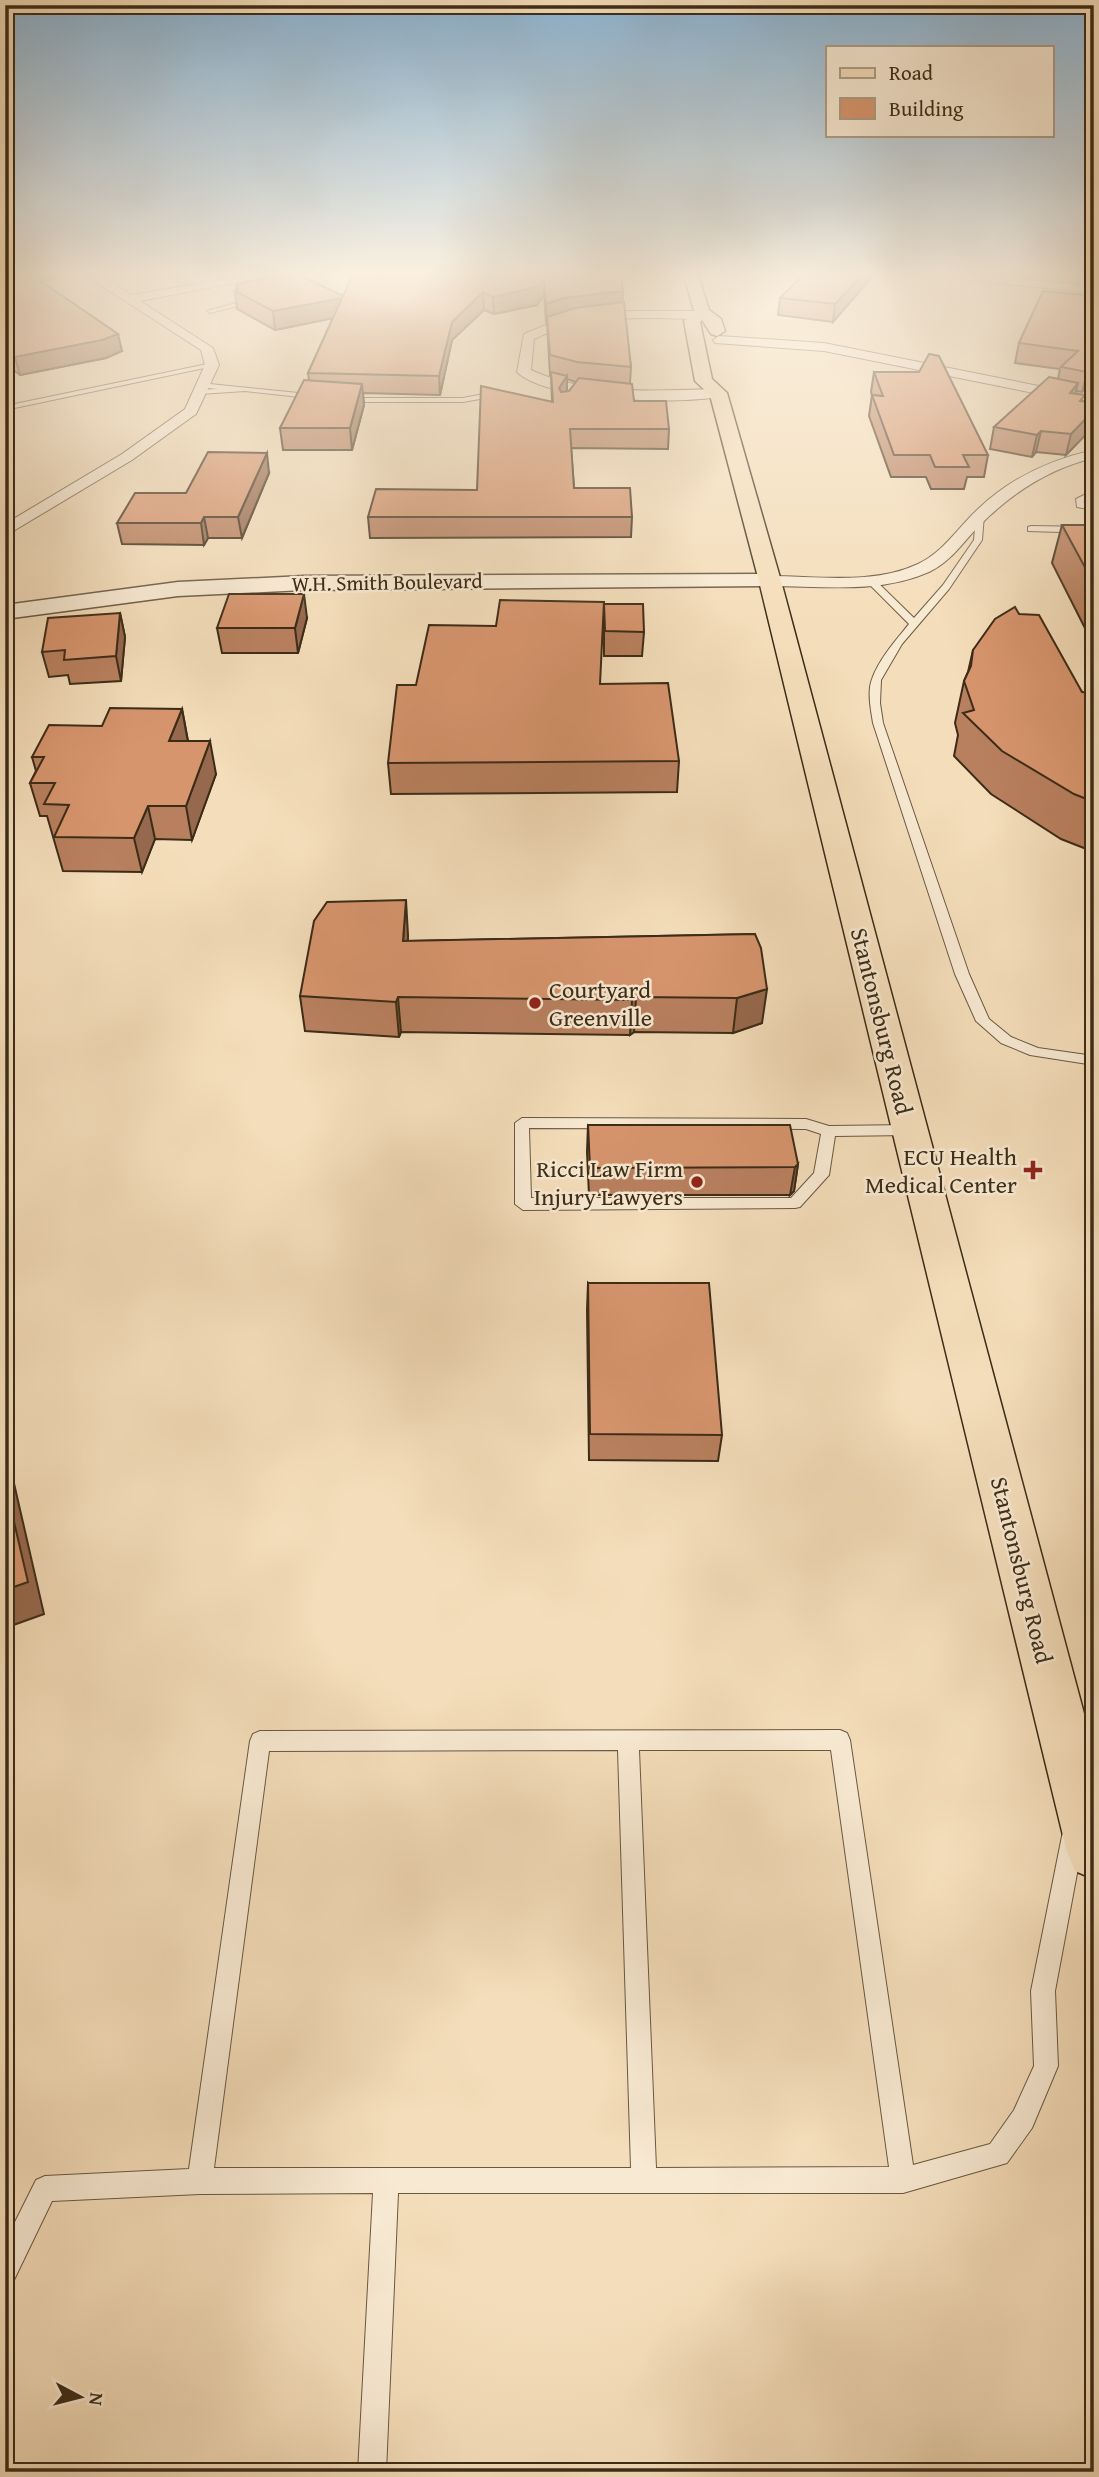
<svg xmlns="http://www.w3.org/2000/svg" width="1099" height="2477" viewBox="0 0 1099 2477" font-family="'Gentium Book Plus',serif">
<style>
.lines{fill:none;stroke-linecap:round;stroke-linejoin:round}
.service-casing{stroke:#6a5840;stroke-width:2}
.minor-casing{stroke:#6a5840;stroke-width:2}
.tertiary-casing{stroke:#6a5840;stroke-width:3}
.primary-casing{stroke:#3c2c17;stroke-width:3}
.service{fill:#f8e9d2;fill-rule:evenodd}
.minor{fill:#f8e9d2;fill-rule:evenodd}
.tertiary{fill:#f8e9d2;fill-rule:evenodd}
.primary{fill:#f4ddba;fill-rule:evenodd}
.wall{fill:#b9805f;stroke:#3c2c17;stroke-width:2;fill-rule:evenodd}
.shaded-wall{fill:#96684d;stroke:#3c2c17;stroke-width:2}
.building{fill:#d7956e;stroke:#3c2c17;stroke-width:2}
.poi-dot{fill:#8f2418;stroke:#f8e9d2;stroke-width:2.5}
.labels{text-anchor:middle;dominant-baseline:central;stroke-width:5;stroke-linejoin:round;paint-order:stroke}
.far-street-label{font-size:21px;fill:#3c2c17;stroke:#f8e9d2}
.poi-label{font-size:24px;fill:#3c2c17;stroke:#f8e9d2;text-anchor:end}
.street-label{font-size:24px;fill:#3c2c17;stroke:#f8e9d2}
</style>
<rect width="100%" height="100%" fill="#f4ddba"/>
<filter id="stains"><feTurbulence type="fractalNoise" baseFrequency=".00286" numOctaves="4"/><feColorMatrix values="0 0 0 0 .2 0 0 0 0 .09 0 0 0 0 .02 0 0 0 .5 -.17"/></filter>
<radialGradient id="worn" r=".72"><stop offset=".6" stop-color="#630" stop-opacity="0"/><stop offset="1" stop-color="#630" stop-opacity=".3"/></radialGradient>
<g class="lines">
<defs>
<g id="service">
<polygon points="236,303 238,306 210,313 207,311"/>
<polygon points="212,363 214,366 5,410 5,406"/>
<polygon points="200,383 318,395 322,397 318,399 245,391 200,394 197,390 218,389 200,387"/>
<polygon points="499,391 502,395 463,402 344,402 340,400 344,398 463,398"/>
<polygon points="1094,490 1094,496 1083,502 1094,505 1094,510 1077,507 1076,499"/>
<path d="M980,512l4,3 -2,25 -33,49 -47,55 -21,36 -1,23 3,20 86,251 20,45 22,18 27,11 56,8v9l-64,-10 -29,-12 -25,-22 -21,-47 -82,-251c-2,-13 -6,-31 -1,-44 7,-20 24,-39 37,-55l-44,-44 8,-2 41,40 29,-33 31,-45 2,-25z"/>
<polygon points="1031,526 1094,527 1094,533 1028,531 1028,527"/>
<path d="M522,1118l284,1 23,7 81,-1 7,5 -7,5 -75,1 -6,39 -29,32 -5,1 -272,2 -8,-6v-81zM529,1128l277,1 15,5 -7,39 -23,25h-260z"/>
<path d="M840,1730l7,3 3,7 63,425 77,-21 24,-34 20,-44 -3,-75 31,-155 3,-8 8,-3 8,3 3,8 -29,155 3,75 -26,62 -25,35 -104,30h-505l-12,279h-28l15,-279 -173,1 -148,7 -38,79 -9,4v-42l31,-62 9,-4 144,-7 61,-428 3,-7 7,-3zM618,1750l13,418h-417l55,-417zM639,1750h192l58,417 -233,1z"/>
</g>
<g id="minor">
<polygon points="85,275 99,275 132,295 250,275 275,275 140,301 213,348 219,365 196,414 132,460 5,536 5,524 122,454 185,409 205,365 201,350"/>
<polygon points="942,275 981,275 1094,286 1094,293 948,278"/>
<path d="M611,311h88l6,4 -6,4c-56,-1 -113,-6 -165,20l-3,31c59,27 123,20 187,19l7,4 -2,3c-41,9 -175,6 -206,-24l7,-38 39,-16z"/>
<polygon points="719,336 824,343 1094,397 1094,405 824,351 715,343 713,340"/>
<path d="M1094,450v8c-47,11 -85,37 -118,71 -15,16 -26,33 -47,43 -49,22 -107,14 -159,14l-9,-5 9,-5c47,0 104,9 148,-12 25,-12 39,-35 59,-54 33,-32 72,-50 117,-60z"/>
</g>
<polygon id="tertiary" points="770,574 778,576 781,581 778,586 304,590 178,596 5,619 5,605 178,582 304,576"/>
<polygon id="primary" points="684,275 698,275 709,310 721,319 725,331 717,336 711,334 702,320 700,322 712,379 727,393 781,581 1094,1751 1094,1879 1075,1871 1067,1852 759,581 710,395 695,381 684,321 694,311"/>
</defs>
<use href="#service" class="service-casing"/>
<use href="#minor" class="minor-casing"/>
<use href="#tertiary" class="tertiary-casing"/>
<use href="#primary" class="primary-casing"/>
<use href="#service" class="service"/>
<use href="#minor" class="minor"/>
<use href="#tertiary" class="tertiary"/>
<use href="#primary" class="primary"/>
</g>
<g class="wall">
<polygon points="5,275 51,275 52,280 42,282 122,351 106,358 20,375 5,364"/>
<path d="M621,275l1,28 9,64 -1,16 4,18 35,28 -1,20 -97,-1 3,40 58,29 -1,20 -261,1 -2,-21 109,-27 75,-88 -1,-27h-1l-3,-53h-1l-2,-27 -7,10 -43,9 -10,-4 -32,30 -12,55 -77,-2 1,12 -12,45h-69l-3,-22 29,-47 -1,-8 25,-55 -58,12 -38,-21 -2,-18 2,-1 -1,-6 107,12 35,-19zM567,379l9,3 -7,9h-2z"/>
<polygon points="874,275 833,322 778,315 780,298"/>
<polygon points="1043,291 1094,377 1082,392 1076,391 1075,394 1083,401 1094,403 1094,426 1066,455 1036,452 1032,457 990,449 994,427 1058,379 1060,369 1015,363 1019,343"/>
<polygon points="874,372 988,455 984,477 967,477 964,489 931,489 926,477 891,477 869,416 872,395 871,392"/>
<polygon points="269,473 242,538 208,538 204,545 122,544 117,523 186,493"/>
<polygon points="1062,525 1094,525 1094,646 1052,563"/>
<polygon points="604,604 644,632 642,656 604,656"/>
<polygon points="120,613 125,637 121,681 70,684 68,675 49,677 42,652"/>
<polygon points="1019,614 1082,692 1094,697 1094,852 1061,839 991,794 954,756 958,735 955,723 964,681 968,672 973,650"/>
<polygon points="307,618 298,653 222,653 217,628"/>
<polygon points="601,684 679,761 677,792 391,794 388,763"/>
<polygon points="182,709 188,741 216,774 192,840 155,839 142,872 63,871 47,816 40,816 30,783 36,771 32,757 102,726"/>
<polygon points="755,934 762,1023 733,1033 634,1032 630,1035 401,1032 399,1037 305,1031 300,996 408,935 408,941"/>
<polygon points="588,1125 798,1164 794,1191 790,1195 589,1195 587,1152"/>
<polygon points="588,1283 722,1435 718,1461 589,1460 587,1310"/>
</g>
<g class="shaded-wall">
<polygon points="23,275 51,275 52,280 26,284"/>
<polygon points="862,275 874,275 833,322 835,304"/>
<polygon points="544,278 544,295 537,305 494,314 493,297"/>
<polygon points="623,291 622,308 563,315 546,322 546,304 563,298"/>
<polygon points="483,292 484,310 452,340 440,395 439,376 452,322"/>
<polygon points="342,298 344,316 275,330 273,311"/>
<polygon points="118,334 122,351 106,358 20,375 15,357"/>
<polygon points="1094,363 1094,377 1082,392 1087,372"/>
<polygon points="567,376 567,394 559,407 559,388"/>
<polygon points="1078,383 1073,403 1070,393"/>
<polygon points="362,384 364,405 352,450 350,428"/>
<polygon points="1094,410 1094,426 1066,455 1071,434"/>
<polygon points="1041,431 1036,452 1032,457 1037,435"/>
<polygon points="267,453 269,473 242,538 238,517"/>
<polygon points="204,517 208,538 204,545 201,523"/>
<polygon points="304,594 307,618 298,653 295,628"/>
<polygon points="120,613 125,637 121,681 116,656"/>
<polygon points="182,709 188,742 169,741"/>
<polygon points="210,741 216,774 192,840 186,806"/>
<polygon points="148,806 155,839 142,872 134,838"/>
<polygon points="406,900 408,935 407,975 403,941"/>
<polygon points="767,989 762,1023 733,1033 737,998"/>
<polygon points="398,997 401,1032 399,1037 396,1002"/>
<polygon points="636,997 634,1032 630,1035 632,1000"/>
<polygon points="798,1164 794,1191 790,1195 795,1167"/>
<polygon points="5,1456 10,1466 44,1614 5,1628"/>
</g>
<g class="building">
<polygon points="5,275 32,275 118,334 102,340 15,357 5,349"/>
<polygon points="290,275 299,275 343,296 353,275 373,275 378,277 393,275 621,275 623,291 563,298 546,304 544,278 537,287 493,297 483,292 452,322 439,376 308,373 342,298 273,311 235,291 238,289 236,284"/>
<polygon points="803,275 862,275 835,304 780,298"/>
<polygon points="1043,291 1094,296 1094,363 1087,372 1061,367 1078,351 1019,343"/>
<polygon points="624,302 631,367 577,362 550,355 547,317 575,308"/>
<polygon points="929,354 939,356 988,455 963,455 969,467 935,467 930,455 894,455 872,395 883,396 874,372 919,372"/>
<polygon points="551,372 567,376 559,388 561,392 569,391 579,378 632,384 634,401 666,401 669,429 570,429 574,488 630,488 632,517 368,517 376,489 477,490 481,386 553,402"/>
<polygon points="1049,377 1078,383 1070,393 1085,395 1080,401 1094,403 1094,410 1071,434 1041,431 1037,435 994,427"/>
<polygon points="304,380 362,384 350,428 280,428"/>
<polygon points="208,452 267,453 238,517 204,517 201,523 117,523 135,493 186,493"/>
<polygon points="1062,525 1094,525 1094,584"/>
<polygon points="229,594 304,594 295,628 217,628"/>
<polygon points="500,600 604,602 600,684 668,683 679,761 388,763 397,685 416,685 429,625 496,626"/>
<polygon points="604,604 643,604 644,632 605,631"/>
<polygon points="1015,607 1019,614 1039,615 1082,692 1092,693 1094,697 1094,802 1074,794 1002,751 963,713 974,710 964,681 971,666 973,650 995,619"/>
<polygon points="120,613 116,656 64,660 65,650 42,652 48,618"/>
<polygon points="110,708 182,709 169,741 210,741 186,806 148,806 134,838 54,837 69,805 44,804 55,783 30,783 44,757 32,757 49,725 102,726"/>
<polygon points="406,900 403,941 755,934 761,948 767,989 737,998 636,997 632,1000 398,997 396,1002 300,996 314,921 327,902"/>
<polygon points="588,1125 790,1125 798,1164 795,1167 590,1168"/>
<polygon points="588,1283 709,1283 722,1435 590,1434"/>
<polygon points="5,1483 28,1582 5,1590"/>
</g>
<linearGradient id="sky" x2="0" y2="1"><stop stop-color="#8cb6d6"/><stop offset="0.44" stop-color="#faf0e0"/><stop offset="1" stop-color="#faf0e0" stop-opacity="0"/></linearGradient>
<rect width="1099" height="622" fill="url(#sky)"/>
<g class="poi-dot">
<circle cx="535" cy="1003" r="7"/>
<path d="M1029.5 1159.5h7v7h7v7h-7v7h-7v-7h-7v-7h7z"/>
<circle cx="697" cy="1182" r="7"/>
</g>
<g class="labels">
<g class="far-street-label">
<text transform="translate(387 582) rotate(-1)">W.H. Smith Boulevard</text>
</g>
<g class="poi-label">
<text x="549" y="989" text-anchor="start">Courtyard<tspan x="549" dy="28">Greenville</tspan></text>
<text x="1017" y="1156">ECU Health<tspan x="1017" dy="28">Medical Center</tspan></text>
<text x="683" y="1168">Ricci Law Firm<tspan x="683" dy="28">Injury Lawyers</tspan></text>
</g>
<g class="street-label">
<text transform="translate(882 1021) rotate(76)">Stantonsburg Road</text>
<text transform="translate(1022 1570) rotate(76)">Stantonsburg Road</text>
</g>
</g>
<rect width="1099" height="2477" fill="none" stroke="#f4ddba" stroke-width="28"/>
<rect x="7" y="7" width="1085" height="2463" fill="none" stroke="#3c2c17" stroke-width="3.5"/>
<rect x="14" y="14" width="1071" height="2449" fill="none" stroke="#3c2c17" stroke-width="2"/>
<rect x="826" y="46" width="228" height="91" fill="#f8e9d2" stroke="#ad9d87" stroke-width="2"/>
<rect x="840" y="68" width="35" height="10" fill="#f4ddba" stroke="#ad9d87" stroke-width="2"/>
<text x="889" y="80" font-size="21" fill="#3c2c17">Road</text>
<rect x="840" y="98" width="35" height="21" fill="#d7956e" stroke="#ad9d87" stroke-width="2"/>
<text x="889" y="116" font-size="21" fill="#3c2c17">Building</text>
<g transform="translate(80 2397) rotate(97)" stroke="#f8e9d2" stroke-width="5" paint-order="stroke">
<path d="M0-5L12 26L0 18L-12 26Z" fill="#3c2c17"/>
<text y="-10" font-size="19" font-weight="bold" text-anchor="middle" fill="#3c2c17">N</text>
</g>
<rect width="100%" height="100%" filter="url(#stains)"/>
<rect width="100%" height="100%" fill="url(#worn)"/>
</svg>
